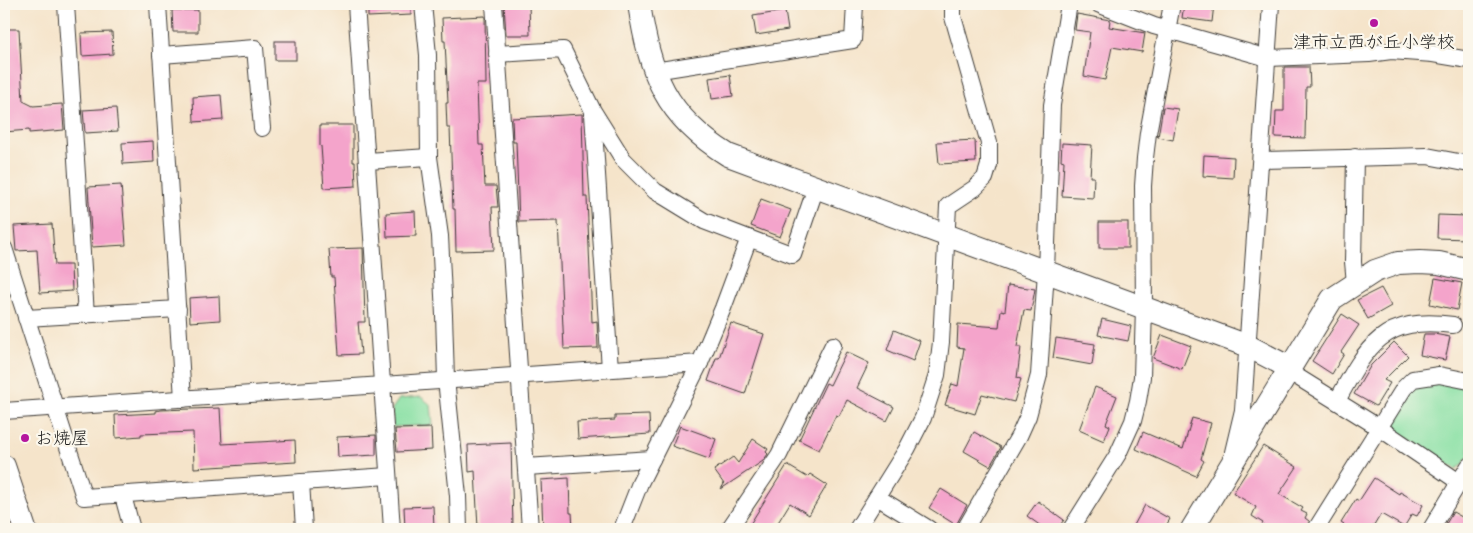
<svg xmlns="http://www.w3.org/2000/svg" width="1473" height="533" viewBox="0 0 1473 533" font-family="'Shantell Sans','Klee One',sans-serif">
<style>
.green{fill:#89e0a4;stroke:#527e60}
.building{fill:#f4a4cb}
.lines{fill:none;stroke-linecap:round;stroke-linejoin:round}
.street-casing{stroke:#3d3a36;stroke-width:18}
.secondary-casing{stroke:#3d3a36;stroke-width:24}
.street{stroke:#fff;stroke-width:16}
.secondary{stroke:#fff;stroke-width:22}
.poi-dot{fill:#b5179e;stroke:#fbf7ec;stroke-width:2}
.labels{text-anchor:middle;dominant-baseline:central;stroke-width:4.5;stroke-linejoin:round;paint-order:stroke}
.poi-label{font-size:18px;fill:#1c1c1c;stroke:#fbf7ec}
</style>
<rect width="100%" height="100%" fill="#fbf7ec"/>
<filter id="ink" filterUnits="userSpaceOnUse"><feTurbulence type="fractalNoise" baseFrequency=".02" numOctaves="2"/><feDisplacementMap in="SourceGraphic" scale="10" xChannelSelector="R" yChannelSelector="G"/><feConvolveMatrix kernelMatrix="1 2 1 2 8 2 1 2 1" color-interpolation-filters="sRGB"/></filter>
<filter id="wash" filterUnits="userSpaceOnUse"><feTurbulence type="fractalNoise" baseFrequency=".0096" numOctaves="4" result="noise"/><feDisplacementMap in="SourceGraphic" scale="20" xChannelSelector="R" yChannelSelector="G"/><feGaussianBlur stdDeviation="1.12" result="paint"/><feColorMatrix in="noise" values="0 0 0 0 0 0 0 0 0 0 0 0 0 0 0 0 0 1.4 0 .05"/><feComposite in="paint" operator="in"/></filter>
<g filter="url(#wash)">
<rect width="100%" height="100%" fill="#f5e4ca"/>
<g class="green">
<polygon points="1440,382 1469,388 1469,455 1463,465 1456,469 1391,428 1391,418 1417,385"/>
<polygon points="421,397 431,405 433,425 393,427 392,409 399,399"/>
</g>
<g id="blocks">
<g class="building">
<polygon points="368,4 411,4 411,15 368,17"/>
<polygon points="504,4 529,4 530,35 506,35"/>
<polygon points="1184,4 1214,4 1212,22 1182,18"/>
<polygon points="172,10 198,10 198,32 173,32"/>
<polygon points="785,11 788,30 756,35 753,16"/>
<polygon points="1077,14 1110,20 1109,27 1145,33 1142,52 1112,47 1105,80 1084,76 1090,32 1075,30"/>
<polygon points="485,16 486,84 477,84 479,145 483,145 485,186 496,186 498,207 492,207 494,250 456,251 455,209 453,209 450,128 447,128 446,103 448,103 445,41 443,41 442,18"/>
<polygon points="4,29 19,29 23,101 33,106 62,104 64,130 29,133 29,130 4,132"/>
<polygon points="112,32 113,54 82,56 81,33"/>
<rect x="275" y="41" width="21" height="19"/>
<polygon points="1284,67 1309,67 1310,87 1306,87 1305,138 1275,137 1276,111 1284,111"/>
<polygon points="730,75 733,96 712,99 709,78"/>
<polygon points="221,95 223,120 194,122 193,97"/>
<polygon points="1163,107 1178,109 1173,140 1158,137"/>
<polygon points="116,108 118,131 85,133 83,110"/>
<polygon points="582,114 584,197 587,197 592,322 597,321 598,348 564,349 558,221 519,222 516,142 513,142 512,118"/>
<polygon points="320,125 353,125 353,162 355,162 356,186 324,188 321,146 320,146"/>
<polygon points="975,140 976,162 939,164 937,142"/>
<polygon points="153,141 154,162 123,164 122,143"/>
<polygon points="1062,143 1092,145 1090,177 1094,177 1093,198 1062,196 1064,161 1061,160"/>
<polygon points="1204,155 1234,157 1233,178 1203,176"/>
<polygon points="121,185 126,245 92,247 88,187"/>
<polygon points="761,199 791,210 780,237 751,226"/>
<polygon points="415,211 416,236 387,237 386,213"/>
<polygon points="1438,215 1467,216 1467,239 1437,238"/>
<rect x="1099" y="222" width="29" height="26"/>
<polygon points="52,224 55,265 71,265 72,291 40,293 37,250 16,251 14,226"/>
<polygon points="363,248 365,322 358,322 361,354 339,355 334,277 331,277 329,249"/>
<polygon points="1435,278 1462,283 1457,310 1430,304"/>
<polygon points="1008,285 1035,289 1031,311 1024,310 1017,347 1021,347 1017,378 1021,379 1014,402 982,394 975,414 945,405 952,384 958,386 964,348 957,347 958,324 999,327 1001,310 1005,311"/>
<polygon points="1381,288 1391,306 1368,319 1357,300"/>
<polygon points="219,296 220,320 190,322 189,298"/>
<polygon points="1342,314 1359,325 1341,352 1344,354 1332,374 1312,361"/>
<polygon points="1102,319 1131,326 1128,341 1098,335"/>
<polygon points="731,323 764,334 745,394 708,381 716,358 719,358"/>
<polygon points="894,330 920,341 913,361 887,350"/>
<polygon points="1424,334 1434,334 1450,337 1445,360 1420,355"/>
<polygon points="1162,335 1191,346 1182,369 1153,358"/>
<polygon points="1056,338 1095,344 1092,365 1053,358"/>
<polygon points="1394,342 1408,356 1384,380 1390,383 1376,406 1354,394 1371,365"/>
<polygon points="846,352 869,363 857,388 894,407 887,421 847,400 839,416 836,415 819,450 799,440 826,383 830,385"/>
<polygon points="1095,387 1117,396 1106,424 1110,426 1104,441 1079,430"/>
<polygon points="220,408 222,444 295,440 296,462 194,468 193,432 141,434 141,436 116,438 115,415 156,413 156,411 161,410"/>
<polygon points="649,415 650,434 578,439 577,422 615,420 615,416"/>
<polygon points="1192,418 1211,423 1201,459 1204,461 1196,476 1136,449 1143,432 1183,449"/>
<polygon points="680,426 716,439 709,459 672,446"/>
<polygon points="431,428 432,450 397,452 395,429"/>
<polygon points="974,432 1001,447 990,466 964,451"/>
<polygon points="376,435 376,455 338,457 337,437"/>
<polygon points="753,439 768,449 766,452 768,454 763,461 721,489 724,484 714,470 733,457 738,463"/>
<polygon points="511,443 513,527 478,528 475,471 469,472 468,445"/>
<polygon points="1263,446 1297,467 1279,494 1303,508 1301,511 1307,514 1305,518 1309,521 1306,529 1259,529 1263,523 1252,516 1256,507 1233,493"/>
<polygon points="787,465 807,477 810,474 827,485 809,515 790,503 774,529 747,529"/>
<polygon points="569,478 570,513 572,513 573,529 543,529 541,480"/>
<polygon points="1374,478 1399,494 1400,492 1423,505 1417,516 1412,514 1404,527 1381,514 1372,529 1350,529 1341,523 1356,499 1359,501"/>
<polygon points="941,489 967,505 956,525 929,508"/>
<polygon points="1038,501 1064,520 1057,529 1045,529 1027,516"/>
<polygon points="1145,505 1170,519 1164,529 1132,529"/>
<polygon points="433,506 434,528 405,529 404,507"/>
<polygon points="1453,512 1469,521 1469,529 1443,529"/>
</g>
</g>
</g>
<g filter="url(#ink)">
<use href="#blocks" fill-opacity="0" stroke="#3d3a36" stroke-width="1"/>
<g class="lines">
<defs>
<g id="street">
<polyline points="66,4 86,315"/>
<polyline points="158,4 183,399"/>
<polyline points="356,4 392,529"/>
<polyline points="423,4 428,55 429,157 440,236 444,315 446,379 458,496 459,529"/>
<polyline points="494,4 530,529"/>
<polyline points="1098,4 1154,26 1268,58 1369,54 1391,51 1433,54 1469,60"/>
<polyline points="497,54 563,50 593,111 623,159 655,191 704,221 793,255 816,187"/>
<polyline points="161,55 255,48 262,128"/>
<polyline points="654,71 853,40 855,4"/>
<polyline points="593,114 610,369"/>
<polyline points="1355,157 1353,262 1355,283"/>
<polyline points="1262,160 1427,156 1469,164"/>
<polyline points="367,161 429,157"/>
<polyline points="4,248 84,497 388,476"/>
<polyline points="26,318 178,309"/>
<polyline points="700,363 723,308 749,238"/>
<polyline points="1288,371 1378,427 1459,482 1469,484"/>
<path d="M1337,401c30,-55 46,-86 116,-76"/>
<polyline points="4,411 700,363 640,483 622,529"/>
<polyline points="1233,452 1243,410 1271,4"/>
<polyline points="526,467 652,459"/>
<polyline points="301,482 304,529"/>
<polyline points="123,496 132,529"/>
<polyline points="877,497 929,529"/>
<polyline points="729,529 779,455 833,345"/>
<polyline points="857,529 907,449 923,418 937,375 941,342 948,206 975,188 985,178 989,165 989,143 953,17 953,4"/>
<polyline points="965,529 1019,436 1028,416 1039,375 1046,271 1052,105 1069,4"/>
<polyline points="1071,529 1118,454 1133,421 1138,401 1142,377 1144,308 1143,186 1145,158 1148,133 1172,4"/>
<polyline points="1316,529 1404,388 1413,379 1439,375 1469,381"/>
<polyline points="1431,529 1469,466"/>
</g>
<g id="secondary">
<path d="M639,4c11,70 26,112 89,151l520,191 42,22"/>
<polyline points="4,466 25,529"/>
<polyline points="1192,529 1332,299 1375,271 1398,263 1420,262 1439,263 1469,270"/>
</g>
</defs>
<use href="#street" class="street-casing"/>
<use href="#secondary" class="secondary-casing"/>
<use href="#street" class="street"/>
<use href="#secondary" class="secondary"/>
</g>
</g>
<g class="poi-dot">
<circle cx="1374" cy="23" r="5"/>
<circle cx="25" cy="438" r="5"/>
</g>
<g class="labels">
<g class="poi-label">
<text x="1374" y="42">津市立西が丘小学校</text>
<text x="35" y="438" text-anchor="start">お焼屋</text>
</g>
</g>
<rect width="1473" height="533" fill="none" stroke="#fbf7ec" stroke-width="20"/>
</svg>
